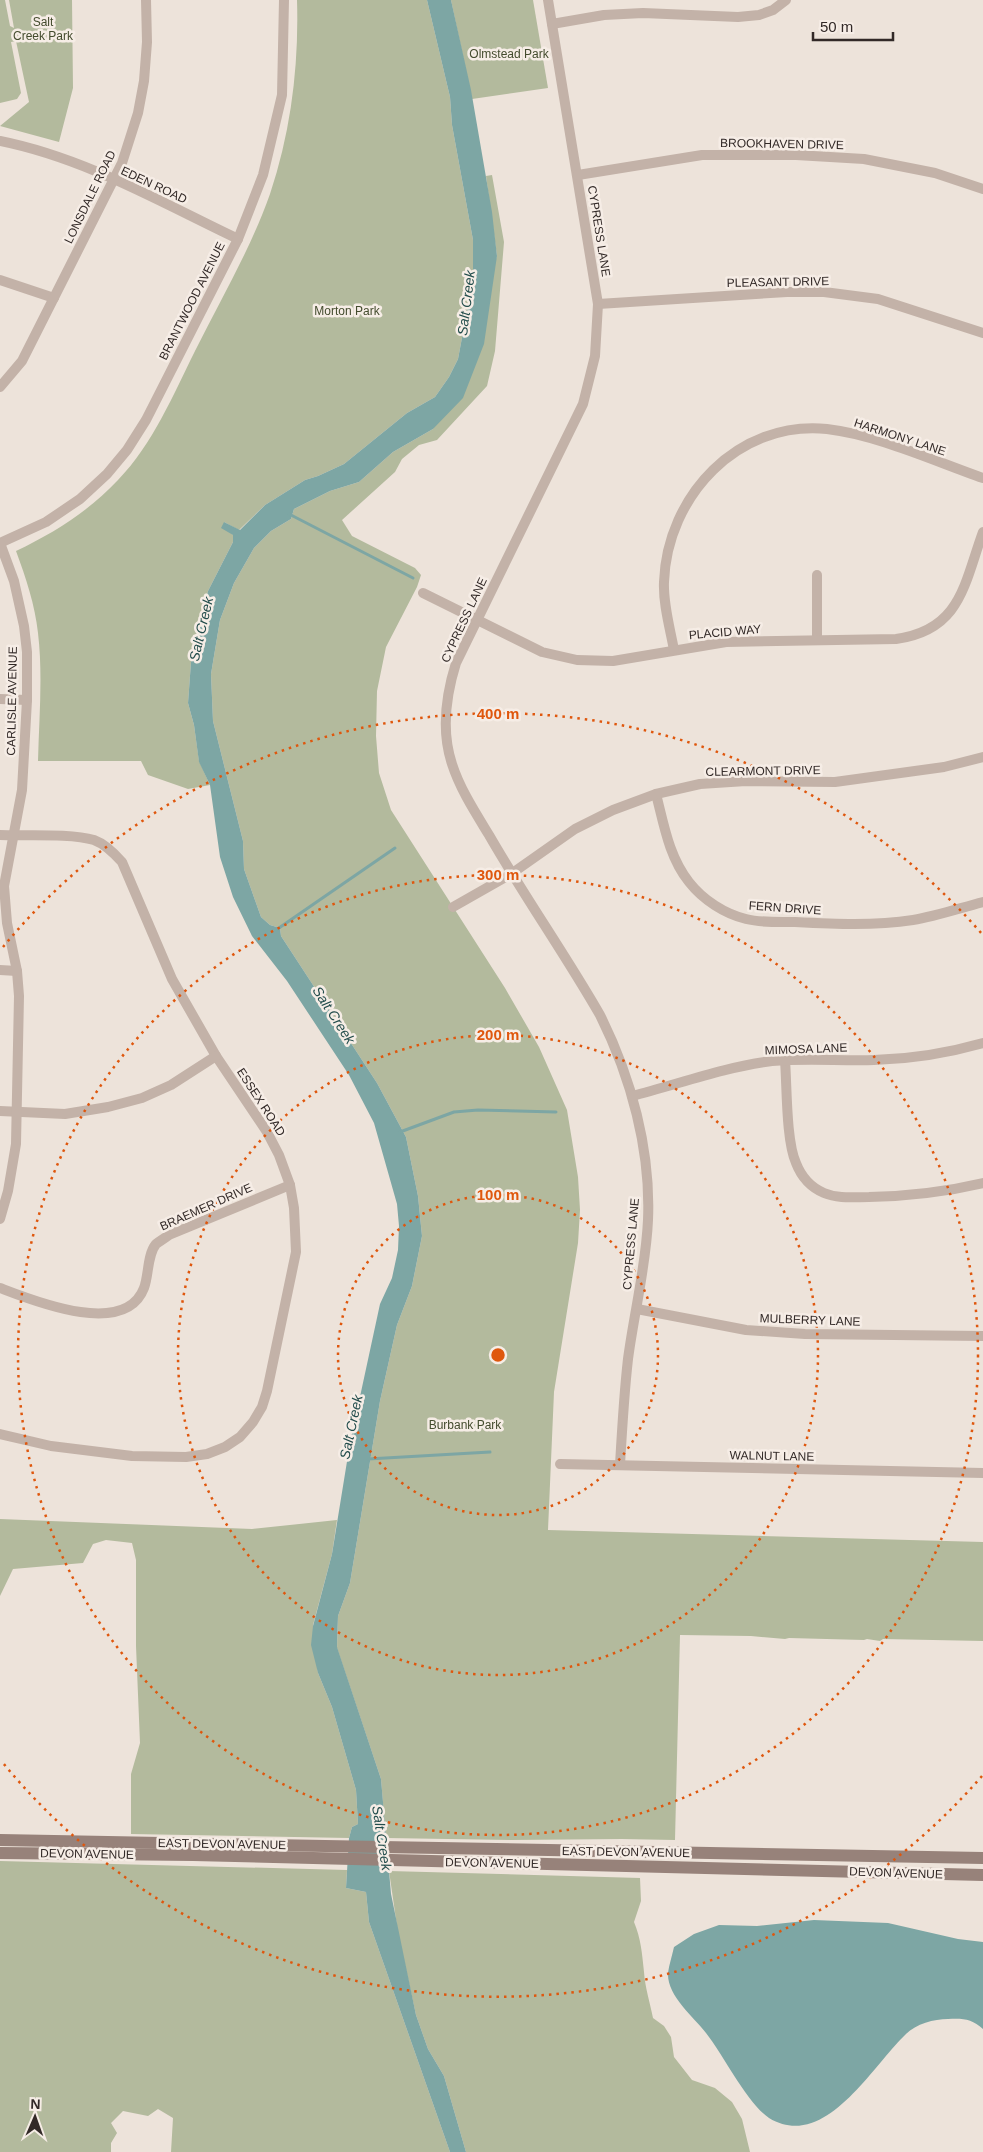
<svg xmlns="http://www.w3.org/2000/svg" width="983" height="2152" viewBox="0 0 983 2152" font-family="Arial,sans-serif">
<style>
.green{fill:#b3ba9d}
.water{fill:#7da6a4}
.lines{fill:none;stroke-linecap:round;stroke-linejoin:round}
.stream{stroke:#7da6a4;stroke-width:3}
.minor{stroke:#c3b2a8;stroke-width:10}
.secondary{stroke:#97827a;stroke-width:12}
.ring{fill:none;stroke:#df570d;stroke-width:2.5;stroke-dasharray:2.5 5}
.labels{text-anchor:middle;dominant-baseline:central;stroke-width:5;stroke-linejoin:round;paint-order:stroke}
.park-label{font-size:12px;fill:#444c2e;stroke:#f6ede6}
.street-label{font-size:12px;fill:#322927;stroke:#f6ede6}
.water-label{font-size:14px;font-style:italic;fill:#234d4c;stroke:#f6ede6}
.centre{fill:#df570d;stroke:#f6ede6;stroke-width:2.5}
.ring-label{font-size:15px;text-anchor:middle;font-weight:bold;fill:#df570d;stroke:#f6ede6;stroke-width:5;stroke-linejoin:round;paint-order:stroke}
</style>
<rect width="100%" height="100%" fill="#ede3da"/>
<g class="green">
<polygon points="0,0 5,0 10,26 14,28 9,0 72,0 73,88 59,142 0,126 29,102 16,41 11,42 21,93 17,99 0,103"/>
<path d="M297,0h130l23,97 2,28 21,115v39l-15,80 -9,18 -14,20 -28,16 -63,51 -26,12 -13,4 -40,25 -26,25 -15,-8 9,13v7l-25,49 -17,71 -3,41 6,22 5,36 11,24 -22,4 -40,-14 -7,-14h-103c1,-42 5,-86 0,-128 -3,-28 -12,-55 -22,-82 38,-18 73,-40 102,-71 35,-36 55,-85 77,-129 26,-52 56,-103 75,-157 21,-63 29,-128 27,-194z"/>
<polygon points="451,0 533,0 548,88 472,99"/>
<polygon points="492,175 504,242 495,351 487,386 437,440 419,445 402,459 395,472 342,520 352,536 415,568 421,575 417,587 386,647 377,691 376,736 379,773 391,810 505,988 539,1047 567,1110 578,1177 580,1210 578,1243 554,1392 548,1530 983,1542 983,1641 883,1639 880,1641 867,1639 864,1640 789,1638 785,1639 751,1636 680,1635 675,1840 622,1839 510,1840 386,1838 381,1779 337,1648 338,1616 350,1583 380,1401 397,1325 412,1286 422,1236 418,1196 406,1137 377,1083 281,936 280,928 270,925 261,917 244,869 243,841 213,721 211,674 220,620 234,583 254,548 271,531 291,519 294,509 330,491 359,482 393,452 433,429 497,256 486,176"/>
<polygon points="0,1519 252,1529 337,1520 332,1554 313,1625 318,1673 332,1707 356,1790 358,1824 352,1827 349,1838 131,1834 131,1774 140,1743 136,1646 136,1560 132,1543 106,1540 93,1544 83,1563 13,1569 0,1596"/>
<polygon points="0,1861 347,1870 346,1888 366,1892 369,1922 450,2152 171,2152 173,2118 158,2109 148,2116 123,2111 111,2123 117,2133 111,2143 111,2152 0,2152"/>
<path d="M389,1871l251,7 1,23 -7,21c7,17 8,31 10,50 1,15 6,31 9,46l11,8 7,11 3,20 18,23 23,8 17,14 10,17 8,33h-284l-22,-76 -16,-27 -12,-34 -18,-82z"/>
</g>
<g class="water">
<polygon points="427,0 451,0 471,90 492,212 497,256 484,344 463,398 433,429 393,452 359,482 330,491 294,509 291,519 271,531 254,548 234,583 220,620 211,674 213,721 243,841 244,869 261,917 270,925 280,928 281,936 377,1083 406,1137 418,1196 422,1236 412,1286 397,1325 380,1401 350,1583 338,1616 337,1647 381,1779 391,1894 416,2015 428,2049 444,2076 466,2152 450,2152 369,1922 366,1892 346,1888 349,1838 352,1827 358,1824 356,1790 332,1707 318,1673 311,1645 313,1626 332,1554 350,1443 380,1304 392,1278 398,1250 399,1226 397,1204 374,1123 349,1075 287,981 252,936 233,897 220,857 210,785 199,762 194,725 188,703 191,662 208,591 233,542 233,535 221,528 224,522 240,530 265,505 305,480 318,476 344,464 407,413 435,397 449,377 458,359 473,279 473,240 452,125 450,97"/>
<path d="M814,1920l74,3 70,16 25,3v87c-11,-10 -20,-11 -35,-10 -14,0 -32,5 -42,15 -34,32 -81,118 -137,84 -22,-15 -45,-62 -63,-85 -13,-17 -39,-37 -38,-60 1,-8 4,-17 6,-26l20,-13 25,-9 38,1z"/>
</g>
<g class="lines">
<g class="stream">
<polyline points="289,514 413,578"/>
<polyline points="276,930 395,848"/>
<polyline points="400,1132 454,1112 478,1110 556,1112"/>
<polyline points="368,1459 490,1452"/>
</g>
<g class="minor">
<path d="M548,0l50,304 -3,52 -12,48 -127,259c-10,32 -15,68 -4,101 8,25 23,48 37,71 35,61 76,119 111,180 31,62 51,135 48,205 -2,47 -14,93 -20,139 -4,35 -6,71 -8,106"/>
<polyline points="552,24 604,15 643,13 738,17 759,15 773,10 786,0"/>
<path d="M0,141c85,17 160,61 238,98"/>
<polyline points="578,175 702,155 796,155 864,159 935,173 983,189"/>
<polyline points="0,280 54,298"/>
<polyline points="598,304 787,292 824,292 878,299 983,333"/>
<polyline points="0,387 22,361 122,163 138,113 144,81 147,42 146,0"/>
<polyline points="0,543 46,522 80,499 107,474 127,450 146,420 238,239 263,175 282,95 284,0"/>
<polyline points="817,575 817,640"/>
<path d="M423,593l119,59 35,8 36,1 113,-19 170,-3c65,-9 68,-55 87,-107"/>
<path d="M674,650c-4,-22 -11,-46 -10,-68 3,-86 74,-162 163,-153 51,6 107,32 156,49"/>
<polyline points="0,699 27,700"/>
<path d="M656,794c8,31 13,63 33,88 14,18 36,32 57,37 16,4 33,3 49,3 39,2 79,4 118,-2 23,-4 47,-12 70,-18"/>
<path d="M0,835c26,1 71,-2 94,5 11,4 20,13 28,22l50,117 44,77 51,76 12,23 11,30 4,23 2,44 -29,139 -5,16 -9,15 -13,15 -15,10 -18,7 -21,3 -54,-1 -81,-10 -51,-12"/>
<polyline points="453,907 511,874 575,829 613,810 656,794 700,784 746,781 835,782 944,767 983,757"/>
<polyline points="0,970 17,971"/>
<path d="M785,1060c2,26 1,81 11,103 5,13 14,24 28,30 14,6 30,4 45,4 39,-1 76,-5 114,-14"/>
<path d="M632,1096c47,-12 92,-29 140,-35 34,-3 68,0 102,-1 37,-1 74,-7 109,-17"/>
<polyline points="0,1111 65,1114 108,1107 142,1098 171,1085 216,1056"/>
<polyline points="0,1219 8,1191 16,1144 19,996 17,971 7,923 4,886 22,790 27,700 27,652 24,626 14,581 0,543"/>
<path d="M0,1288c34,13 125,50 144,0 5,-13 3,-33 12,-44 4,-3 9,-6 13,-9l121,-50"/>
<polyline points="637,1309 746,1330 805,1334 983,1336"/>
<polyline points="560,1464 983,1473"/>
</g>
<g class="secondary">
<polyline points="0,1840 983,1858"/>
<polyline points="0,1853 193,1855 983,1875"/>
</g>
</g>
<g class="ring">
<circle cx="498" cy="1355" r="160"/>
<circle cx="498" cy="1355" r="320"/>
<circle cx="498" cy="1355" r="480"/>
<path d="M982 1776A641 641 0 0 1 3 1763M3 947A641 641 0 0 1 982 934"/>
</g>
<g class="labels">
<g class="park-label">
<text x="43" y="22">Salt<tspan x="43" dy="14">Creek Park</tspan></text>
<text x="509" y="54">Olmstead Park</text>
<text x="347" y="311">Morton Park</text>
<text x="465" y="1425">Burbank Park</text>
</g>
<g class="street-label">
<text transform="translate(782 144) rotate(1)">BROOKHAVEN DRIVE</text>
<text transform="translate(154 185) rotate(25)">EDEN ROAD</text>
<text transform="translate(90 197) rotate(-64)">LONSDALE ROAD</text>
<text transform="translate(599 231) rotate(81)">CYPRESS LANE</text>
<text transform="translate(778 282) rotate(-1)">PLEASANT DRIVE</text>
<text transform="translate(192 301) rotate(-63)">BRANTWOOD AVENUE</text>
<text transform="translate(900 437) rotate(18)">HARMONY LANE</text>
<text transform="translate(464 620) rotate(-65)">CYPRESS LANE</text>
<text transform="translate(725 632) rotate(-5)">PLACID WAY</text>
<text transform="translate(12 701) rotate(-89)">CARLISLE AVENUE</text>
<text transform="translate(763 771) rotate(-1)">CLEARMONT DRIVE</text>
<text transform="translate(785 908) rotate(4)">FERN DRIVE</text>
<text transform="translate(806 1049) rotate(-2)">MIMOSA LANE</text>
<text transform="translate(261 1102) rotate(57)">ESSEX ROAD</text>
<text transform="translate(206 1207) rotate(-24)">BRAEMER DRIVE</text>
<text transform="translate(631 1244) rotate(-85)">CYPRESS LANE</text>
<text transform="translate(810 1320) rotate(2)">MULBERRY LANE</text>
<text transform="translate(772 1456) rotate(1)">WALNUT LANE</text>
<text transform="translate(222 1844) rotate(1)">EAST DEVON AVENUE</text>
<text transform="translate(626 1852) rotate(1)">EAST DEVON AVENUE</text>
<text transform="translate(87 1854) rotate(1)">DEVON AVENUE</text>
<text transform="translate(492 1863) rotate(1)">DEVON AVENUE</text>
<text transform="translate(896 1873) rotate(2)">DEVON AVENUE</text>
</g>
<g class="water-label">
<text transform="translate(466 303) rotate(-83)">Salt Creek</text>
<text transform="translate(201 629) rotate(-77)">Salt Creek</text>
<text transform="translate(334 1015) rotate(57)">Salt Creek</text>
<text transform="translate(351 1427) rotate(-78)">Salt Creek</text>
<text transform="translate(382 1838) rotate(81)">Salt Creek</text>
</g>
</g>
<circle cx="498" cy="1355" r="8" class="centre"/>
<g class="ring-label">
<text x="498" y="719">400 m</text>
<text x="498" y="880">300 m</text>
<text x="498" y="1040">200 m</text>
<text x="498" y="1200">100 m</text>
</g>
<g transform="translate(35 2117) rotate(2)" stroke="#f6ede6" stroke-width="4" paint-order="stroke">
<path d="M0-4L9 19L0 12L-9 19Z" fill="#322927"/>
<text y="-8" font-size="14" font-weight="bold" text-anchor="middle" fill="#322927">N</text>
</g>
<path d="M813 32v8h80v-8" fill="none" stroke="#322927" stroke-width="2.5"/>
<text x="820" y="32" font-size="15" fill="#322927" stroke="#f6ede6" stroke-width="4" paint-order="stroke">50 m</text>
</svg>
